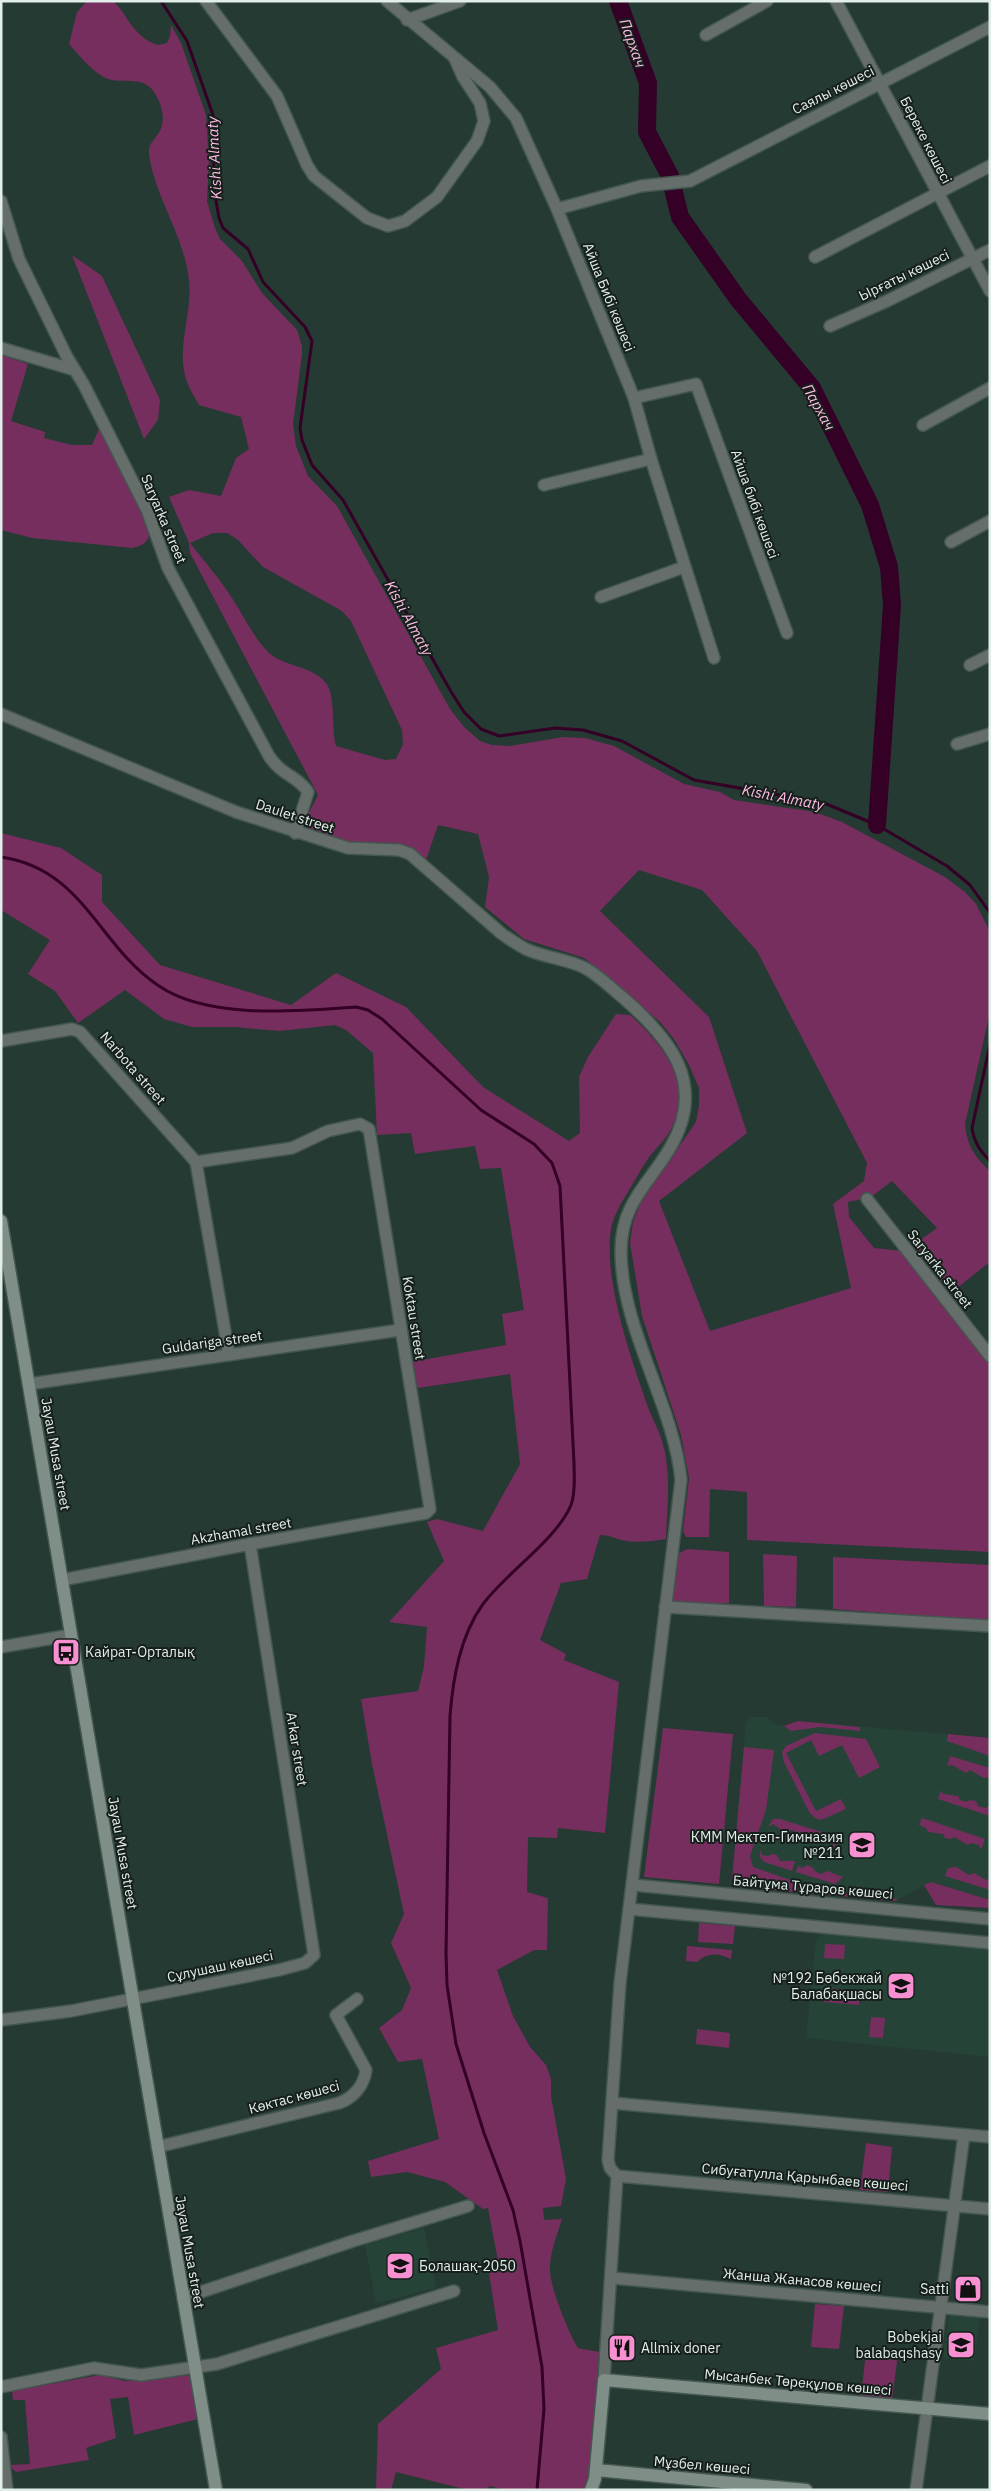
<svg xmlns="http://www.w3.org/2000/svg" width="991" height="2491" viewBox="0 0 991 2491" font-family="'IBM Plex Sans',sans-serif">
<style>
.built{fill:#264337}
.green{fill:#762e5e;fill-rule:evenodd}
.lines{fill:none;stroke-linecap:round;stroke-linejoin:round}
.stream{stroke:#340025;stroke-width:3}
.river{stroke:#340025;stroke-width:18}
.street-casing{stroke:#43574f;stroke-width:14}
.secondary-casing{stroke:#43574f;stroke-width:15}
.street{stroke:#656e6a;stroke-width:11}
.secondary{stroke:#7f8e87;stroke-width:12}
.labels{text-anchor:middle;dominant-baseline:central;stroke-width:4;stroke-linejoin:round;paint-order:stroke}
.street-label{font-size:14px;fill:#e2eee9;stroke:#161f1b}
.poi-label{font-size:14px;fill:#e2eee9;stroke:#161f1b;text-anchor:end}
.water-label{font-size:15px;font-style:italic;fill:#ffbce5;stroke:#161f1b}
</style>
<rect width="100%" height="100%" fill="#253a32"/>
<g class="built">
<polygon points="752,1717 767,1717 776,1725 788,1726 798,1721 990,1738 990,1908 936,1905 925,1885 895,1901 738,1887 732,1879 746,1722"/>
<polygon points="823,1933 990,1948 990,2057 806,2038 816,1941"/>
<polygon points="424,2228 436,2288 376,2303 365,2245"/>
<polygon points="949,2315 980,2318 974,2361 943,2358"/>
</g>
<g class="green">
<path d="M87,1c7,0 17,-1 24,0 13,4 19,36 47,44l9,-2 3,-7 1,-11 10,18 25,72 3,47 -2,39 8,27 5,11 22,22 20,32 35,37 5,16v8l-9,70 3,22 12,30 29,30 113,203 14,18 16,14 12,4 18,1 53,-9 22,1 29,8 70,38 36,8 14,8 81,12 27,10 103,55 20,15 11,12 14,28v80l-25,112c2,21 9,32 25,47v95l-3,-2 -36,29 -38,-48 24,-17 -45,-47 -21,16 -23,5 1,15 25,31 29,3 87,110v191l-243,-12v-48l-37,-3 -1,48h-23l-3,-6 6,-53 -8,-43 -39,-119 -12,-73 3,-21 8,-20 55,-80 3,-17v-17l-10,-23 -15,-26 -14,-17 -50,-43 -26,-21 -60,-19 -39,-32 4,-30 -11,-43 -40,-9 -12,35c-26,-21 -37,-16 -68,-16 -15,0 -39,-8 -52,-16l-1,-8 13,-25 -128,-242 -1,-10 -20,-46 20,-7 32,6 15,-38 13,-9 -8,-32 -42,-12c-4,-7 -9,-15 -12,-23 -12,-33 6,-69 2,-102 -5,-45 -35,-85 -40,-126 -1,-9 4,-13 9,-20 9,-13 4,-30 -4,-42 -12,-19 -36,-5 -52,-16 -13,-8 -23,-21 -33,-32l8,-32zM213,533h14l11,7 25,27 79,44 9,10 51,109 1,14 -7,15 -11,1 -49,-14c-5,-17 0,-51 -10,-63 -15,-18 -42,-16 -58,-31 -15,-15 -24,-36 -36,-54 -12,-19 -28,-37 -42,-55zM639,870l63,20 55,61 110,212 -3,18 -31,23 18,84 -141,43 -51,-130 88,-68 -38,-116 -109,-106z"/>
<polygon points="72,255 102,276 160,400 158,420 144,439"/>
<path d="M1,355l27,9 -17,57 34,11 -1,6 28,7h20l7,-16 50,99c2,12 -5,18 -17,20l-100,-10 -31,-8z"/>
<path d="M1,833l60,15 41,27v27l58,63 131,40 45,-32 70,34 77,80 86,54 11,-8 -1,-56 9,-20 28,-43 14,1c35,32 68,73 37,121 -5,7 -12,13 -17,20 -7,9 -12,19 -18,29 -8,14 -18,28 -21,44 -8,52 21,132 38,181 4,10 10,20 13,31 10,32 5,66 4,98 -13,2 -26,4 -39,2 -10,-1 -15,-6 -27,-6l-13,44 -26,4 -21,57 26,14 -2,6 55,22 -14,151 -47,-5 -1,10 -29,-1 -1,55 21,6 -1,52h-13l-37,20 16,46 17,31 16,18 5,14v17l15,83 -5,27 -18,2 1,12 18,-1c-5,16 -13,35 -12,53 1,17 19,62 28,76l21,4 -9,125 -7,13h-78l-15,-4 -4,4h-18l-72,-18 -5,18h-15l2,-66 63,-55 -5,-21 62,-18 -9,-57 10,-7 -11,-58 -5,1 -38,-27 -38,-10 -36,5 -3,-16 71,-22 -17,-80 -24,3 -19,-34 23,-18 9,-22 -20,-45 13,-29 -32,-150 -11,-65 57,-8 6,-25 3,-39 -38,-5 55,-61 -17,-39 10,-3 46,12 37,-67 -10,-90 -92,14 -3,-3 -4,-23 95,-17 -4,-31 22,-4 -23,-142 -21,1 -5,-23 -60,8 -4,-21 -34,2 -4,-82 -27,-23 -11,-5 -56,6 -44,-4h-43l-28,-8 -39,-29 -47,33 -23,-32 -27,-17 22,-34 -49,-30z"/>
<polygon points="688,1549 729,1552 729,1603 683,1605 674,1601 672,1595 679,1553"/>
<polygon points="763,1554 797,1556 796,1607 764,1606"/>
<polygon points="833,1557 990,1565 990,1621 833,1609"/>
<polygon points="798,1721 859,1727 861,1731 820,1727 791,1731 784,1726"/>
<polygon points="663,1728 733,1734 719,1884 644,1877"/>
<polygon points="815,1733 866,1739 880,1767 859,1778 842,1745 819,1756 811,1740 786,1753 816,1811 841,1799 846,1809 821,1820 815,1818 809,1812 784,1762 782,1752 786,1746"/>
<polygon points="948,1734 990,1738 990,1756 947,1741"/>
<polygon points="744,1747 774,1750 766,1810 750,1856 753,1867 822,1891 898,1899 895,1901 738,1887 732,1879"/>
<polygon points="950,1756 990,1768 990,1777 984,1778 970,1770 966,1773 952,1765 947,1766"/>
<polygon points="941,1790 943,1794 958,1796 960,1800 966,1802 970,1800 976,1801 978,1806 985,1808 990,1806 990,1816 938,1799"/>
<polygon points="922,1818 985,1839 981,1850 979,1845 971,1843 968,1845 954,1837 951,1839 945,1838 943,1834 928,1832 926,1828 919,1825"/>
<polygon points="773,1819 780,1819 838,1837 834,1849 832,1843 825,1841 821,1844 815,1842 813,1837 809,1836 804,1839 798,1837 795,1831 791,1830 786,1833 773,1824 768,1827"/>
<polygon points="760,1850 762,1855 768,1856 773,1854 777,1855 780,1861 795,1861 792,1871 764,1862 760,1857"/>
<polygon points="807,1865 812,1867 816,1872 821,1874 827,1871 843,1877 835,1884 796,1872 798,1866 803,1868"/>
<polygon points="956,1867 969,1875 974,1873 986,1880 990,1879 990,1890 945,1876 948,1868"/>
<polygon points="931,1882 990,1900 990,1908 936,1905 924,1885"/>
<polygon points="699,1923 735,1926 733,1944 698,1942"/>
<polygon points="825,1944 845,1945 844,1959 824,1958"/>
<path d="M687,1946l45,4 -1,9c-12,-6 -23,-7 -34,3l-11,-1z"/>
<polygon points="825,1988 860,1991 859,2005 824,2002"/>
<polygon points="871,2017 885,2018 883,2038 869,2037"/>
<polygon points="697,2029 730,2033 729,2048 696,2044"/>
<polygon points="866,2143 892,2147 888,2192 860,2190"/>
<polygon points="815,2304 844,2306 839,2349 811,2347"/>
<polygon points="866,2352 898,2354 892,2399 861,2396"/>
<polygon points="100,2375 125,2381 191,2375 198,2419 134,2435 128,2397 110,2399 116,2438 86,2448 89,2460 16,2472 9,2465 30,2464 25,2400 13,2400 12,2391"/>
</g>
<g class="lines">
<g class="stream">
<polyline points="161,1 187,41 213,115 215,132 213,183 219,218 223,228 248,249 263,282 305,327 312,341 300,428 302,440 312,465 343,500 450,690 464,712 481,729 499,736 555,728 583,730 622,741 694,780 824,803 877,825 947,866 970,885 990,913"/>
<path d="M1,857c83,12 97,89 158,129 50,34 140,25 197,21l12,3 14,9 99,91 53,34 18,19 8,23 14,277c0,13 2,29 -3,42 -14,34 -65,68 -88,99 -23,32 -30,74 -33,112l-4,238 1,31 9,59 28,89 29,77 7,31 22,126 2,42 -7,81"/>
<path d="M990,1044l-18,84c2,14 8,23 18,33"/>
</g>
<polyline class="river" points="618,1 648,83 647,132 670,176 680,217 738,299 812,388 870,505 889,567 892,605 877,825"/>
<defs>
<g id="street">
<polyline points="206,1 277,96 307,165 314,176 367,218 388,226 405,221 437,197 477,141 484,121 480,103 463,77 455,59"/>
<polyline points="387,1 490,87 516,118 557,209 634,398 651,459 714,658"/>
<polyline points="836,1 990,291"/>
<polyline points="407,20 460,1"/>
<polyline points="706,35 767,1"/>
<path d="M1,201l18,58 48,98 17,28 63,125 21,58 101,188c13,20 29,20 39,36l-13,41"/>
<polyline points="557,209 641,186 690,181 990,27"/>
<polyline points="815,257 990,166"/>
<polyline points="830,326 887,301 990,250"/>
<polyline points="1,348 75,370"/>
<polyline points="634,398 696,384 787,633"/>
<polyline points="923,425 990,388"/>
<polyline points="544,485 651,459"/>
<polyline points="951,542 990,521"/>
<polyline points="601,597 684,567"/>
<polyline points="970,665 990,655"/>
<path d="M1,714l235,98 112,36 51,2 11,4 92,80c9,6 17,12 26,16 19,8 39,9 57,18 13,7 25,19 36,28 49,42 87,88 49,152 -21,36 -49,55 -49,103 0,78 53,154 60,229l-61,503 -12,177 2,8 7,8 -13,204"/>
<polyline points="957,744 990,734"/>
<polyline points="1,1041 72,1029 80,1032 196,1162"/>
<polyline points="196,1162 229,1355"/>
<polyline points="867,1199 990,1356"/>
<polyline points="29,1384 400,1330"/>
<polyline points="62,1580 250,1544 426,1513 430,1509 369,1129 360,1124 328,1131 292,1148 196,1162"/>
<polyline points="665,1607 990,1626"/>
<polyline points="1,1647 71,1635"/>
<polyline points="633,1885 990,1919"/>
<polyline points="629,1909 990,1943"/>
<polyline points="1,2020 71,2011 279,1970 305,1963 314,1955 250,1544"/>
<polyline points="612,2103 990,2137"/>
<path d="M157,2147l182,-44c14,-5 25,-17 27,-33l-30,-55 21,-16"/>
<polyline points="617,2176 990,2209"/>
<polyline points="612,2278 990,2312"/>
<polyline points="183,2298 353,2241 468,2206"/>
<polyline points="1,2387 94,2368 141,2375 217,2364 454,2291"/>
<polyline points="1,2437 7,2490"/>
<polyline points="916,2490 964,2135"/>
</g>
<g id="secondary">
<polyline points="1,1221 216,2490"/>
<polyline points="596,2470 806,2490"/>
<polyline points="591,2490 595,2479 604,2380 990,2414"/>
</g>
</defs>
<use href="#street" class="street-casing"/>
<use href="#secondary" class="secondary-casing"/>
<use href="#street" class="street"/>
<use href="#secondary" class="secondary"/>
</g>
<defs>
<symbol id="bus-square" viewBox="-11 -11 22 22"><rect x="-9" y="-9" width="18" height="18" rx="4" fill="#f690d0" stroke="#161f1b"/><path d="M-5-6H5V4H4V6H2V4H-2V6H-4V4H-5ZM-3.5-4V0h7V-4ZM-3.5 1.2v1.5H-2V1.2ZM2 1.2v1.5H3.5V1.2Z" fill="#111"/></symbol>
<symbol id="school-square" viewBox="-11 -11 22 22"><rect x="-9" y="-9" width="18" height="18" rx="4" fill="#f690d0" stroke="#161f1b"/><path d="M0-5L7-2L0 1L-7-2ZM-4 1L0 2.5L4 1V4Q0 6-4 4Z" fill="#111"/></symbol>
<symbol id="shop-square" viewBox="-11 -11 22 22"><rect x="-9" y="-9" width="18" height="18" rx="4" fill="#f690d0" stroke="#161f1b"/><path d="M-5-2.5h2.3a2.7 3.5 0 0 1 5.4 0H5L5.5 6h-11ZM-1.5-2.5h3a1.5 2.3 0 0 0-3 0Z" fill="#111"/></symbol>
<symbol id="restaurant-square" viewBox="-11 -11 22 22"><rect x="-9" y="-9" width="18" height="18" rx="4" fill="#f690d0" stroke="#161f1b"/><path d="M-5-6h1v4h1v-4h1v4h1v-4h1v5L-1.5 .5V6h-2V.5L-5-1ZM5-6V6H3V1.5H1.5Q1.5-4 5-6Z" fill="#111"/></symbol>
</defs>
<g fill-rule="evenodd">
<use href="#bus-square" x="50" y="1636" width="32" height="32"/>
<use href="#school-square" x="846" y="1829" width="32" height="32"/>
<use href="#school-square" x="885" y="1970" width="32" height="32"/>
<use href="#school-square" x="384" y="2250" width="32" height="32"/>
<use href="#shop-square" x="952" y="2273" width="32" height="32"/>
<use href="#school-square" x="945" y="2329" width="32" height="32"/>
<use href="#restaurant-square" x="606" y="2332" width="32" height="32"/>
</g>
<g class="labels">
<g class="street-label">
<text transform="translate(833 90) rotate(-27)">Саялы көшесі</text>
<text transform="translate(926 140) rotate(63)">Береке көшесі</text>
<text transform="translate(904 275) rotate(-26)">Ырғаты көшесі</text>
<text transform="translate(609 297) rotate(68)">Айша Бибі көшесі</text>
<text transform="translate(755 504) rotate(70)">Айша бибі көшесі</text>
<text transform="translate(164 519) rotate(67)">Saryarka street</text>
<text transform="translate(295 816) rotate(18)">Daulet street</text>
<text transform="translate(133 1068) rotate(49)">Narbota street</text>
<text transform="translate(940 1269) rotate(52)">Saryarka street</text>
<text transform="translate(414 1318) rotate(81)">Koktau street</text>
<text transform="translate(212 1342) rotate(-8)">Guldariga street</text>
<text transform="translate(56 1454) rotate(80)">Jayau Musa street</text>
<text transform="translate(241 1531) rotate(-10)">Akzhamal street</text>
<text transform="translate(297 1749) rotate(81)">Arkar street</text>
<text transform="translate(123 1853) rotate(80)">Jayau Musa street</text>
<text transform="translate(813 1887) rotate(5)">Байтұма Тұраров көшесі</text>
<text transform="translate(220 1966) rotate(-12)">Сұлушаш көшесі</text>
<text transform="translate(294 2097) rotate(-15)">Көктас көшесі</text>
<text transform="translate(805 2177) rotate(5)">Сибуғатулла Қарынбаев көшесі</text>
<text transform="translate(190 2252) rotate(80)">Jayau Musa street</text>
<text transform="translate(802 2280) rotate(5)">Жанша Жанасов көшесі</text>
<text transform="translate(798 2382) rotate(5)">Мысанбек Төреқұлов көшесі</text>
<text transform="translate(702 2465) rotate(5)">Мұзбел көшесі</text>
</g>
<g class="poi-label">
<text x="85" y="1652" text-anchor="start">Кайрат-Орталық</text>
<text x="843" y="1837">КММ Мектеп-Гимназия<tspan x="843" dy="16">№211</tspan></text>
<text x="882" y="1978">№192 Бөбекжай<tspan x="882" dy="16">Балабақшасы</tspan></text>
<text x="419" y="2266" text-anchor="start">Болашақ-2050</text>
<text x="949" y="2289">Satti</text>
<text x="942" y="2337">Bobekjai<tspan x="942" dy="16">balabaqshasy</tspan></text>
<text x="641" y="2348" text-anchor="start">Allmix doner</text>
</g>
<g class="water-label">
<text transform="translate(633 43) rotate(70)">Пархач</text>
<text transform="translate(214 158) rotate(-93)">Kіshі Almaty</text>
<text transform="translate(819 407) rotate(61)">Пархач</text>
<text transform="translate(409 618) rotate(61)">Kіshі Almaty</text>
<text transform="translate(783 797) rotate(11)">Kіshі Almaty</text>
</g>
</g>
<rect width="991" height="2491" fill="none" stroke="#e2eee9" stroke-width="5"/>
</svg>
